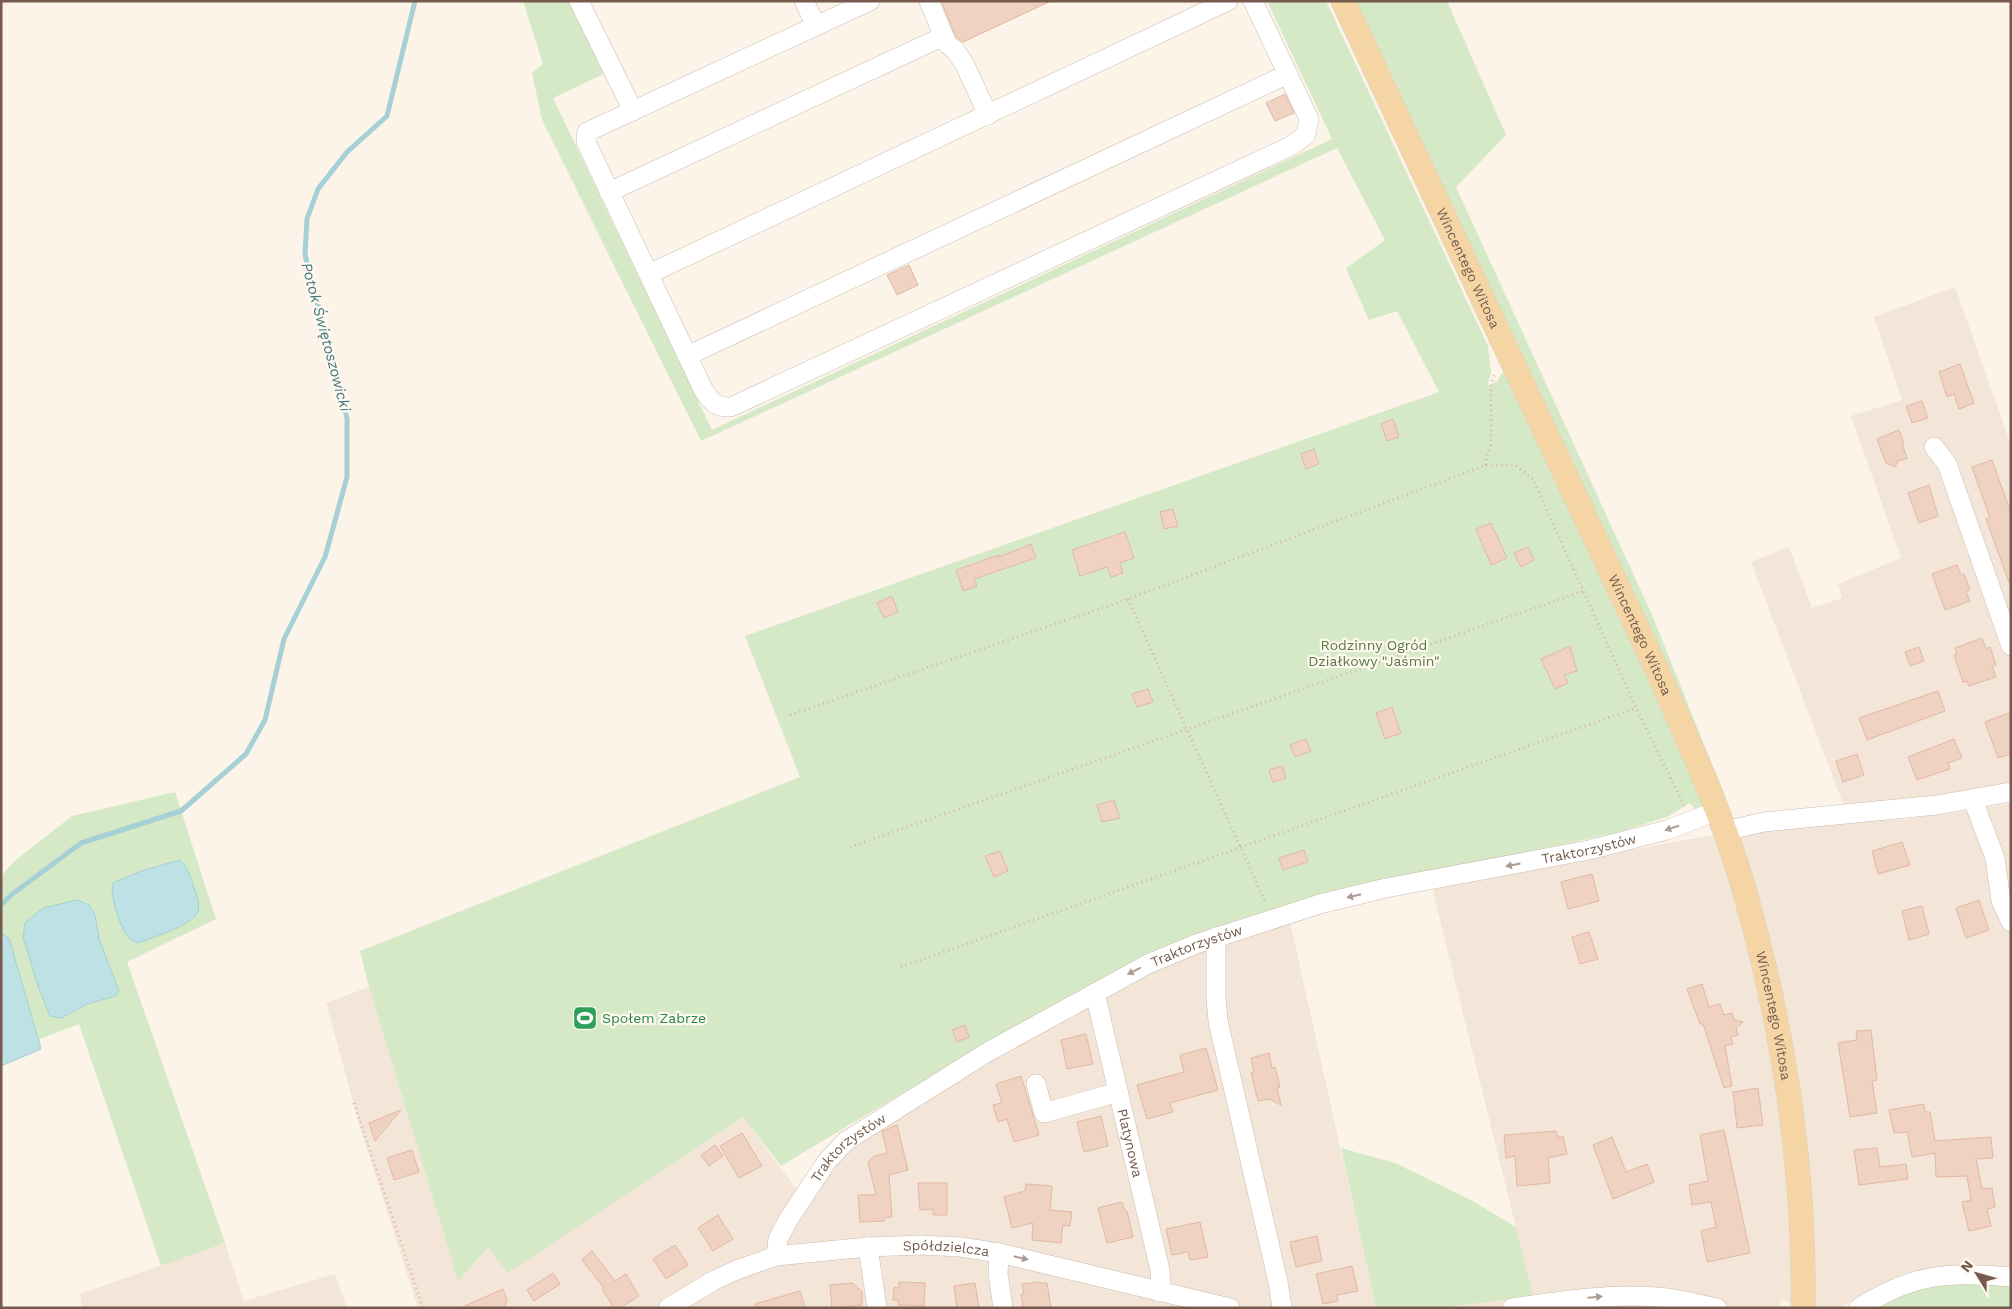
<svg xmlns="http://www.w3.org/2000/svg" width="2012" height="1309" viewBox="0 0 2012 1309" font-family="'Work Sans',sans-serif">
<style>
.residential{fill:#f3e5d7}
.green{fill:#d6e9c7}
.water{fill:#bee1e5;stroke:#a4d0d6}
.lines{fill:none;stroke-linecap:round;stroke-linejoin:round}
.stream{stroke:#a4d0d6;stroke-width:5}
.building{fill:#f0d2c2;stroke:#e1b8a3}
.minor-casing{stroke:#cdbbaf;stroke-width:20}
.major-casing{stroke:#d8d1cd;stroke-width:25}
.path{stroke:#d5b5a4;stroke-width:3;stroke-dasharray:1 4;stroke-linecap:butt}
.minor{stroke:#fff;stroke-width:19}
.major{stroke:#f6d5a5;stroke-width:24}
.oneway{fill:#ac9c94}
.labels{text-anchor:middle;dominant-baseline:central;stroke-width:4.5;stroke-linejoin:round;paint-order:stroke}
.street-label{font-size:14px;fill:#755a4d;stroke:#fef8ef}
.park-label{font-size:14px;fill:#577a46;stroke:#fef8ef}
.leisure-label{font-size:14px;fill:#27864d;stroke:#fef8ef;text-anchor:start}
.water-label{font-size:15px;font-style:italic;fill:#457980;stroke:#fef8ef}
</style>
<rect width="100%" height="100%" fill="#fcf3e9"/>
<g class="residential">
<polygon points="1955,287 2011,445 2011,785 1969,794 1844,806 1751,562 1789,547 1812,608 1842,598 1838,584 1901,558 1851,416 1902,400 1874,317"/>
<polygon points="2011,803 2011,1270 1944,1266 1904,1274 1839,1308 1810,1308 1781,1299 1779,1308 1441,1308 1533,1296 1432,888 1540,866 1703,837 1837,823 1905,819 1960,812"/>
<polygon points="1290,922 1376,1308 418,1308 361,1130 326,1003 369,987 458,1281 489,1248 508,1273 743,1117 793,1185 811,1196 843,1152 984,1063 1129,980 1193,953"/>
<polygon points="225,1243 244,1301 335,1274 347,1308 82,1308 80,1294"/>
</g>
<g class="green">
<polygon points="523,1 569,1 604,74 553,98 712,430 1332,139 1267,1 1326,1 1488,346 1491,373 1487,386 1497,382 1501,374 1506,372 1702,796 1703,806 1700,812 1697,812 1690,803 1669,816 1620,832 1546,848 1347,887 1150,952 931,1076 781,1166 743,1117 508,1273 488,1248 458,1281 369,987 360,951 800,777 745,636 1439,392 1397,311 1369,320 1346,268 1385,240 1337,148 701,441 542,120 532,73 543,64"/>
<polygon points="1354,1 1447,1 1506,135 1456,187 1653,617 1732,814"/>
<polygon points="175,792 216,919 127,962 225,1243 161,1266 79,1024 40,1039 41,1049 1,1066 1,876 16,860 72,816"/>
<polygon points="1341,1148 1395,1163 1471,1200 1516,1227 1533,1296 1441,1308 1376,1308"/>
<polygon points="1957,1281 2011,1284 2011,1308 1874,1308 1911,1288"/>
</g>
<g class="water">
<path d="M180,860c8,7 11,18 14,28 3,7 7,19 3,26 -8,12 -47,25 -60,29 -3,-2 -8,-4 -10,-7 -7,-10 -18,-42 -14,-53l28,-12z"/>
<polygon points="77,900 89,905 95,915 99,939 119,991 116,996 87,1004 61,1018 50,1016 38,986 23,937 25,923 43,908"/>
<polygon points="1,933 9,938 41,1049 1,1066"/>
</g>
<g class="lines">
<polyline class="stream" points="1,905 11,895 81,843 181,811 246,754 265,720 284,639 325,557 347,477 347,418 305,255 307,219 318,189 347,152 387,116 415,1"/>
</g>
<g class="building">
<polygon points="941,1 1051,1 963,42 956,37"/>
<polygon points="1285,94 1294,113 1275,121 1266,103"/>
<polygon points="909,265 918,285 897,295 887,275"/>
<polygon points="1960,364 1974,403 1959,409 1954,394 1947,397 1939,372"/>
<polygon points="1922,401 1928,418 1912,423 1906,406"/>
<polygon points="1393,419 1399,437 1387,441 1381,424"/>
<polygon points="1899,430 1904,443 1902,444 1907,458 1898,461 1895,467 1886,463 1877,439"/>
<polygon points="1314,449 1319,464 1306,469 1301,454"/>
<polygon points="1992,460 2011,513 2011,582 2009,582 1986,519 1990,518 1972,467"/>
<polygon points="1929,485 1938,516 1919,523 1908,493"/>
<polygon points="1173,509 1178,526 1164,529 1160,512"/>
<polygon points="1491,523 1507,558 1491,565 1476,529"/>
<polygon points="1125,532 1134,558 1120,563 1123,573 1111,577 1107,567 1080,576 1072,550"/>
<polygon points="1031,544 1036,558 974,579 977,586 963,591 956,570 999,555 999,557"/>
<polygon points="1528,547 1534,560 1521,567 1514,553"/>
<polygon points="1957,565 1961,575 1964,574 1970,590 1966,592 1970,601 1945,610 1932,574"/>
<polygon points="892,596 898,612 884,618 877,603"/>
<polygon points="1982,638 1986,649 1990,647 1996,665 1992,666 1996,677 1969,686 1967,681 1963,682 1954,655 1957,654 1955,648"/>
<polygon points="1570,646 1577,671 1564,675 1568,683 1555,689 1541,659"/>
<polygon points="1919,647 1924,661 1910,666 1905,652"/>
<polygon points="1148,689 1153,702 1137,707 1132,694"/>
<polygon points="1938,691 1945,711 1867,740 1859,718"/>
<polygon points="1392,707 1401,733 1385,739 1376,713"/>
<polygon points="2011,712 2011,754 1998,758 1985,722"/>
<polygon points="1306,739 1311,751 1295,757 1290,745"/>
<polygon points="1954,739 1962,758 1948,763 1950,769 1917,780 1908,757"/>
<polygon points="1857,754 1864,775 1843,782 1836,761"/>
<polygon points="1282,766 1286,778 1273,782 1269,770"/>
<polygon points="1114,800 1120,818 1102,822 1097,805"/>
<polygon points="1902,842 1910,865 1878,874 1872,851"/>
<polygon points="1304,850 1308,862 1283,870 1279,858"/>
<polygon points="1000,851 1008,871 994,877 985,856"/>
<polygon points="1592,874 1599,901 1568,909 1561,882"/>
<polygon points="1979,900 1989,930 1966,938 1956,908"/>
<polygon points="1922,906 1929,934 1909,940 1902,911"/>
<polygon points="1589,932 1598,959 1580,964 1572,937"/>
<polygon points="1702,984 1709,1007 1720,1004 1724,1015 1732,1013 1734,1020 1743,1022 1736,1029 1738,1035 1731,1037 1733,1044 1725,1046 1732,1086 1724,1088 1703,1024 1700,1024 1687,989"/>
<polygon points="965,1025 969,1037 957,1042 952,1030"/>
<polygon points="1871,1030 1877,1080 1872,1081 1877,1113 1850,1117 1838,1043 1857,1040 1856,1031"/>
<polygon points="1086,1034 1093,1064 1067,1069 1061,1040"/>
<polygon points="1206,1048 1218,1090 1170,1103 1173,1112 1147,1119 1137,1085 1184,1072 1180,1055"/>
<polygon points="1269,1053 1272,1068 1275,1067 1280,1087 1277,1088 1281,1105 1269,1099 1258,1101 1251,1073 1254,1072 1251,1058"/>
<polygon points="1021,1076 1039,1135 1014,1142 1007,1119 998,1122 993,1105 1002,1103 996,1084"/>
<polygon points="1758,1088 1763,1125 1737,1128 1733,1092"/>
<polygon points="1924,1104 1925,1112 1930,1112 1935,1141 1991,1137 1993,1158 1976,1159 1982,1189 1992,1188 1995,1207 1987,1209 1991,1226 1969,1231 1962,1202 1971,1200 1967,1176 1936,1177 1935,1153 1912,1157 1907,1132 1894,1133 1889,1110"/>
<polygon points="401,1110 375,1141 369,1123"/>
<polygon points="1101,1116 1108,1146 1084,1152 1077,1122"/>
<polygon points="897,1125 908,1170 889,1175 892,1217 884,1218 884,1221 860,1222 858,1195 876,1195 868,1162 874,1156 887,1153 882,1131"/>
<polygon points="1724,1130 1750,1253 1707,1262 1701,1231 1716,1227 1711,1202 1692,1205 1689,1185 1708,1181 1700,1135"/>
<polygon points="1556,1131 1558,1138 1563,1136 1567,1154 1548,1158 1550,1183 1517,1186 1515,1156 1506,1158 1504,1135"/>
<polygon points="742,1133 762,1166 739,1178 720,1146"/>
<polygon points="1612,1137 1626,1172 1647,1164 1654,1182 1613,1199 1593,1145"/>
<polygon points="715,1145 723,1156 709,1166 701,1155"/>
<polygon points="1877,1148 1880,1167 1906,1164 1908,1179 1859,1185 1854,1150"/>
<polygon points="412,1150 419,1172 394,1180 387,1158"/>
<polygon points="918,1183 947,1183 947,1215 933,1215 933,1209 920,1210"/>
<polygon points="1026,1184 1052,1186 1050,1210 1072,1212 1070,1226 1063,1225 1061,1243 1032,1240 1033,1223 1012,1228 1004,1197 1025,1191"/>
<polygon points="1122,1202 1125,1211 1127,1211 1133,1237 1107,1243 1098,1208"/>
<polygon points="718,1215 733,1239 713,1251 698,1228"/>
<polygon points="1200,1222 1208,1257 1190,1260 1188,1252 1172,1255 1166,1229"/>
<polygon points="1317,1236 1322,1261 1296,1267 1290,1242"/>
<polygon points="675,1245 688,1265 666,1279 653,1259"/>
<polygon points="592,1251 615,1281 626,1274 639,1296 620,1308 614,1308 602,1289 604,1288 582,1260"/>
<polygon points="1352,1266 1358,1291 1337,1295 1338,1301 1323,1304 1316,1274"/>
<polygon points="553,1273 560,1284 534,1301 527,1290"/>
<polygon points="899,1282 925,1283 924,1306 898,1305 898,1300 893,1300 894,1287 899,1288"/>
<polygon points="1041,1282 1041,1283 1047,1283 1051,1308 1023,1308 1021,1294 1024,1294 1022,1284"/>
<polygon points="853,1283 862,1292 862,1305 832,1308 830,1285"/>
<polygon points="975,1283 979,1308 957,1308 954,1286"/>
<polygon points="503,1289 507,1300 505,1306 500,1308 460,1308"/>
<polygon points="800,1291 805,1308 755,1308 755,1304"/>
</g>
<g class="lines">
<defs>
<g id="minor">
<polyline points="579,1 633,111"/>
<polyline points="804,1 816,26"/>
<path d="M870,1l-283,131 -1,10 117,247c8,13 13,19 28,18l560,-261 15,-11 3,-16 -56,-118"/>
<polyline points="929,1 947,44 955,50 965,65 988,115"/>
<polyline points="609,192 944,36"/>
<polyline points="649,274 1228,1"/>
<polyline points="687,356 1288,74"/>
<polyline points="1934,447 1947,464 2011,646"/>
<polyline points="1973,800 1995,858 2001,901 2011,922"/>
<polyline points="1724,831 1764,822 1937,805 2011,792"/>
<polyline points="1216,937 1216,998 1218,1021 1278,1282 1282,1308"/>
<path id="s1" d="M1095,993l65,277 1,15 -2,7"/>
<polyline points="1036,1084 1044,1113 1118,1092"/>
<polyline points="868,1247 877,1308"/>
<polyline points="999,1253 998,1274 1003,1308"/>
<path id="s2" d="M776,1256l2,-17 10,-19 39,-59 19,-20 140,-88 162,-89 48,-20 124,-40 66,-16 203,-38 78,-20 50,-19"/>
<path id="s3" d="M668,1308l45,-27 21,-10 42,-15 92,-9 52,-2 40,2 39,6 231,55"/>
<path d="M1512,1308c48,-7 96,-15 145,-11 20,1 40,7 60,11"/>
<path d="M1859,1308c55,-35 89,-36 152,-31"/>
</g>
<g id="major">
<path id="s4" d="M1343,1l313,667c32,72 66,145 88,221 39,136 61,277 59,419"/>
</g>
</defs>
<use href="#minor" class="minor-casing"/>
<use href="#major" class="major-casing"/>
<g class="path">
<polyline points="1486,465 1486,458 1491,444 1491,384 1495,373"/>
<polyline points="1128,599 1266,904"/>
<polyline points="790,715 1128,599 1486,465 1515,465 1533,479 1636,708 1684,805"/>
<polyline points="850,847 1583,591"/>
<polyline points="901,967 1636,708"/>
<polyline points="354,1103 423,1308"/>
</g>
<use href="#minor" class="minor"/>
<use href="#major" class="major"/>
</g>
<defs><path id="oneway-solid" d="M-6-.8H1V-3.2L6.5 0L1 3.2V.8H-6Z" transform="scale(1.25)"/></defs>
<g class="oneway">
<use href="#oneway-solid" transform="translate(1672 828) rotate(162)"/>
<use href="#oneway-solid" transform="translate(1513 865) rotate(169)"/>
<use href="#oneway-solid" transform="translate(1354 896) rotate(167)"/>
<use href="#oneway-solid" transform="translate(1134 971) rotate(153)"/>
<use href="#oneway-solid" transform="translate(1021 1258) rotate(13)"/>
<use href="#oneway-solid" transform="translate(1595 1297) rotate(-5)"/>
</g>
<defs>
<symbol id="stadium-square" viewBox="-11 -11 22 22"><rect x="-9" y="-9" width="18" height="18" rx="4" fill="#2e9e5b" stroke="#fef8ef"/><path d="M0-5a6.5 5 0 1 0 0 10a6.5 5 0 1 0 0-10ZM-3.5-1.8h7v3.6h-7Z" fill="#fff"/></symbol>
</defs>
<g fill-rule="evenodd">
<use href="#stadium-square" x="571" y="1004" width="28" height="28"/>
</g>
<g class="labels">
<g class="street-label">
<text stroke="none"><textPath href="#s4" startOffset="295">Wincentego Witosa</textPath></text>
<text stroke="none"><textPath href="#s4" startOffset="700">Wincentego Witosa</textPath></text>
<text stroke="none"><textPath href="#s2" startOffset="944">Traktorzystów</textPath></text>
<text stroke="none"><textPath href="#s2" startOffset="539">Traktorzystów</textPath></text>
<text stroke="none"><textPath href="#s4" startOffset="1105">Wincentego Witosa</textPath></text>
<text stroke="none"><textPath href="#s1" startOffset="154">Platynowa</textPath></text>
<text stroke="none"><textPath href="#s2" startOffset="134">Traktorzystów</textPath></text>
<text stroke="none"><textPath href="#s3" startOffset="291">Spółdzielcza</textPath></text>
</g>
<g class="park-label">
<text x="1374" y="645">Rodzinny Ogród<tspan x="1374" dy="16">Działkowy "Jaśmin"</tspan></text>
</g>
<g class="leisure-label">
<text x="602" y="1018">Społem Zabrze</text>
</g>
<g class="water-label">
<text transform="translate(326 337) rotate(75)">Potok Świętoszowicki</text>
</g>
</g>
<rect width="2012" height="1309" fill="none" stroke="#755a4d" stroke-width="5"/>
<g transform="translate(1977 1274) rotate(307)" stroke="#fef8ef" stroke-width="4" paint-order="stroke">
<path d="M0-4L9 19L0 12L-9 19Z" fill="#755a4d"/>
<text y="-8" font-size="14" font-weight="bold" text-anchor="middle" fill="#755a4d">N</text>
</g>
</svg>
